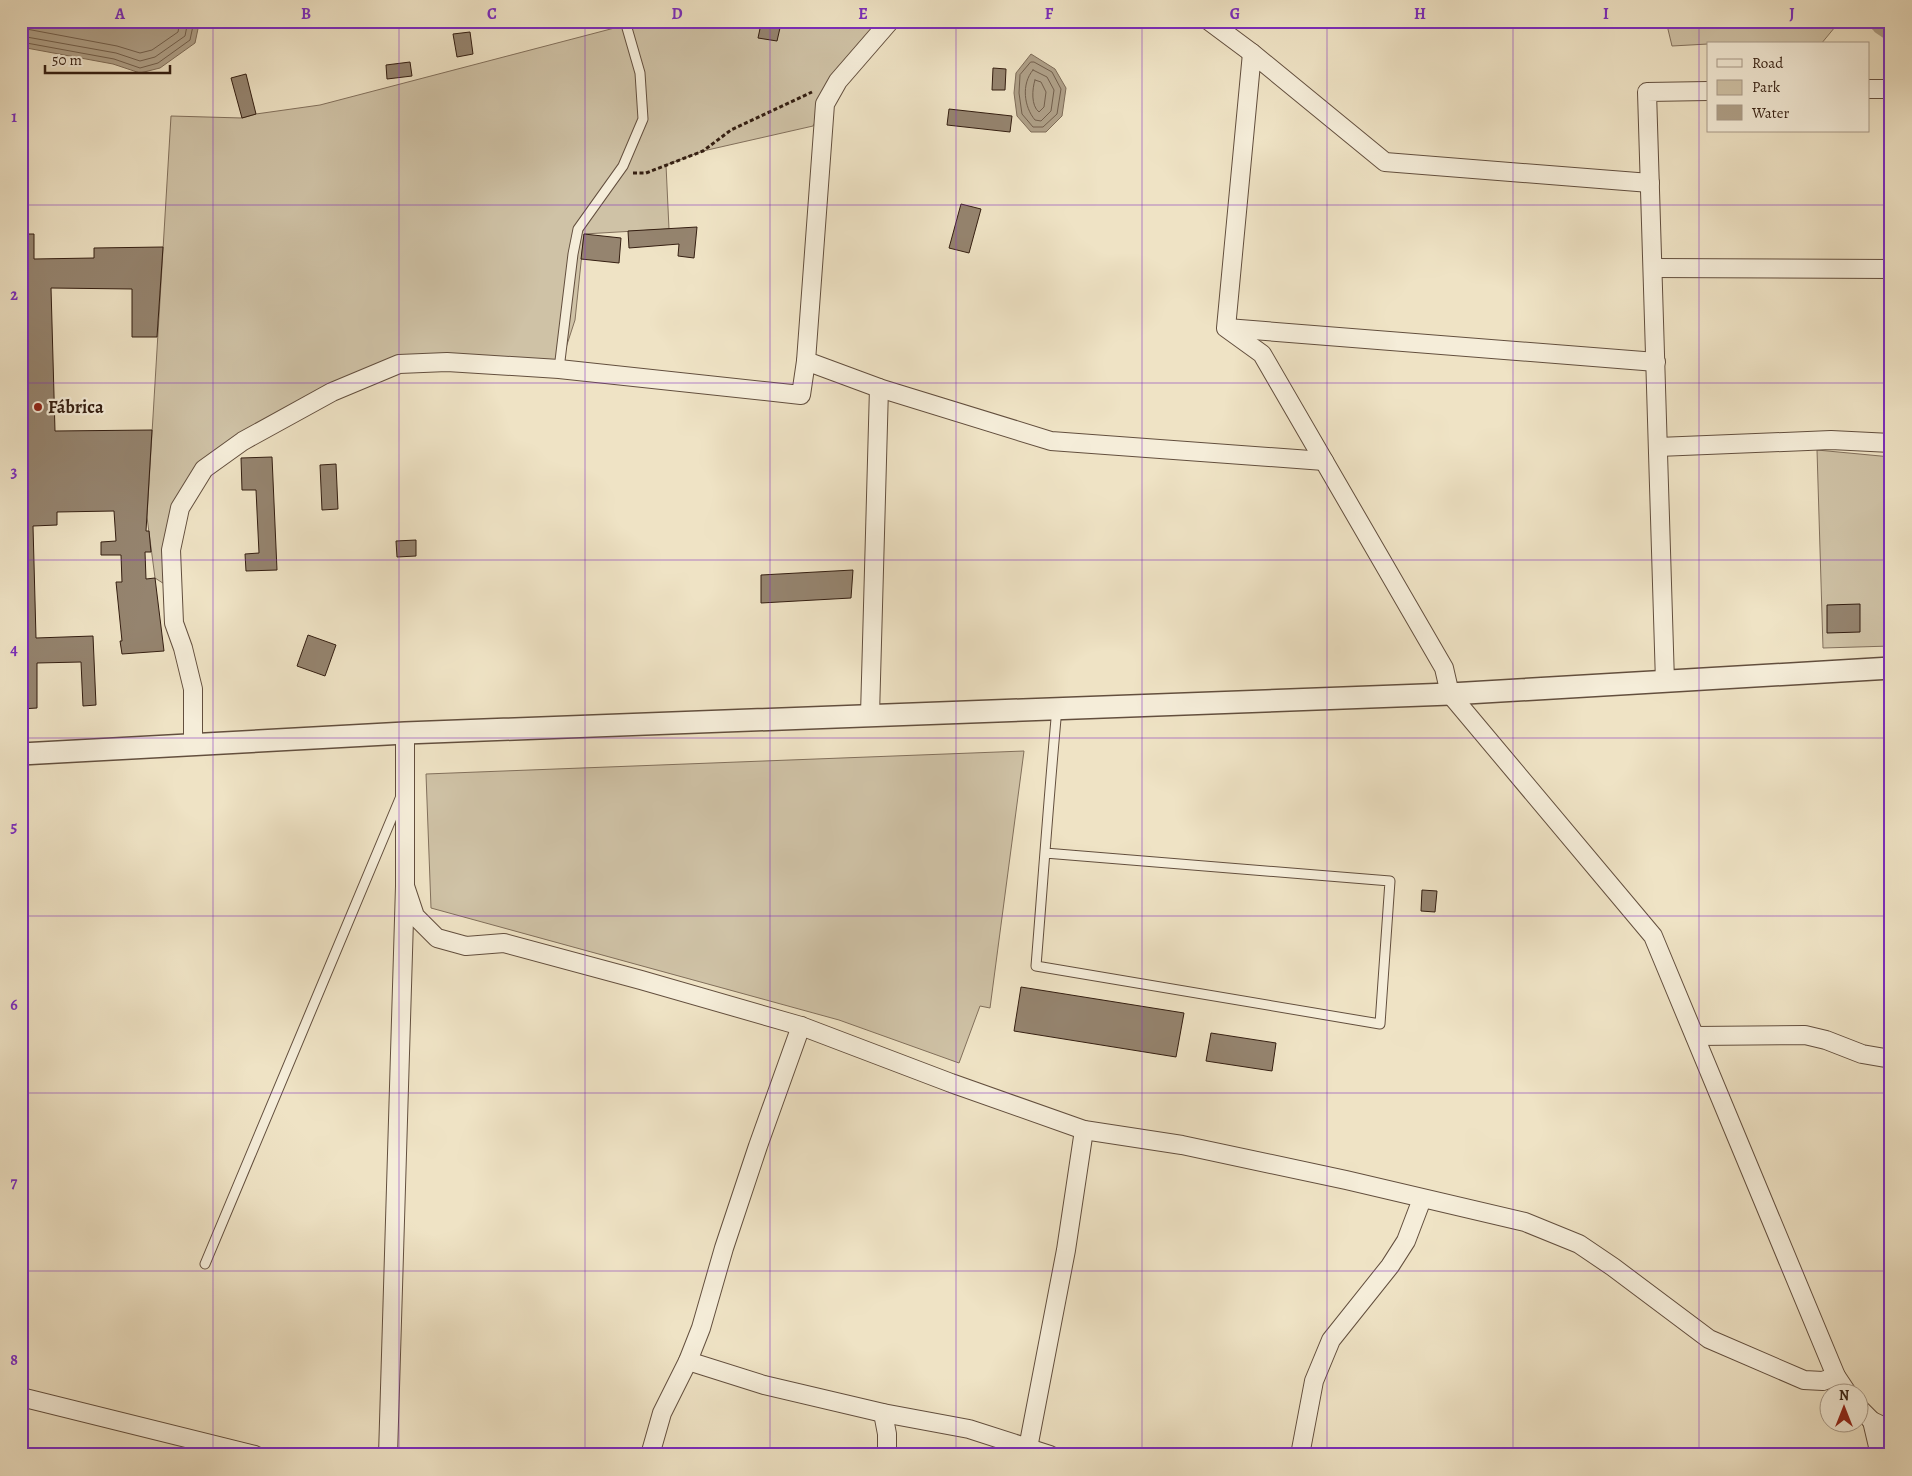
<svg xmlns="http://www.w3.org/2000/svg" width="1912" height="1476" viewBox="0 0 1912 1476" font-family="Alegreya,serif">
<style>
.green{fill:#cfc2a6;stroke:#82705c}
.water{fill:#afa088;stroke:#7e6c58}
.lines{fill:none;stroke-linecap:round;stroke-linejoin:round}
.shore{stroke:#725f4c;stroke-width:1}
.river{stroke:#afa088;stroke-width:30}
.building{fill:#95846f;stroke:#341e11}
.service-casing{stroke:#634f3e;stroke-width:11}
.minor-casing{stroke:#634f3e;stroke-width:20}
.tertiary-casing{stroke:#634f3e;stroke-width:24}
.path{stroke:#341e11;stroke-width:3;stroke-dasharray:4 2.5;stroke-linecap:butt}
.service{stroke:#f5edd9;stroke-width:9}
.minor{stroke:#f5edd9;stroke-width:18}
.tertiary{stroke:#f5edd9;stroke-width:21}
.grid{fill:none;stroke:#7b2cbf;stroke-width:1;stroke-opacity:0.55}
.poi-dot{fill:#8f2418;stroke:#f5edd9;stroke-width:2}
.labels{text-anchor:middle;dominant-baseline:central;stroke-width:4.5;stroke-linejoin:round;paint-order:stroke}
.poi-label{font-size:18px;font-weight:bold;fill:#341e11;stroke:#f5edd9;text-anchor:start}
.neatline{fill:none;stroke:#7b2cbf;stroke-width:2}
.grid-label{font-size:16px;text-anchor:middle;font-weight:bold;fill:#7b2cbf}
</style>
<rect width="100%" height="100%" fill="#efe3c5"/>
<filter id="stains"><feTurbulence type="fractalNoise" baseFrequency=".004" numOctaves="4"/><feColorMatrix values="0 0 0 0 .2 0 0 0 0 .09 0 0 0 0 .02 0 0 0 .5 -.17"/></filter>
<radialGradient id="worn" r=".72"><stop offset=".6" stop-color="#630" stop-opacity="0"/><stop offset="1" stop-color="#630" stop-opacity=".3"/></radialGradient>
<g class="green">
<polygon points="625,21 733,21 799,26 812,21 890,21 825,104 813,126 703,151 666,165 669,229 584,234 575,320 559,369 399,364 204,469 180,508 172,589 155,578 147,517 171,116 242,118 256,114 320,105 626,25"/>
<polygon points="1666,21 1891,21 1891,38 1869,27 1835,27 1821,44 1708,44 1672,46"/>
<polygon points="1817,450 1891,457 1891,646 1823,648"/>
<polygon points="1024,751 990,1008 980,1006 959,1063 839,1020 431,908 426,774"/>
</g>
<g class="water">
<polygon points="21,21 198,21 199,24 195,43 160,68 140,73 113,64 21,47"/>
<polygon points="1031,54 1055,69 1066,88 1062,116 1046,132 1031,132 1017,116 1014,93 1016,73"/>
</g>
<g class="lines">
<g class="shore">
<polyline points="21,28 117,46 140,53 152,50 178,32 180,21"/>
<polyline points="21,36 116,53 140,61 155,57 185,36 188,21"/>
<polyline points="21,42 114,59 140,68 158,63 190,40 194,21"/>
<polygon points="1031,62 1034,62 1052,72 1061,89 1057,114 1043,127 1033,127 1022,114 1019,93 1020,75"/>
<path d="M1033,70l14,7 7,13 -3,21 -10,10 -6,-1c-11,-13 -14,-36 -2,-50z"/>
<path d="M1035,80l6,2 5,10 -2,15 -5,5c-8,-6 -7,-23 -4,-32z"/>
</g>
<polyline class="river" points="1885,21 1891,25"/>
</g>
<g class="building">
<polygon points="761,24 780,28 777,41 758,38"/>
<polygon points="470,32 473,54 457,57 453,34"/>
<polygon points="410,62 412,76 387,79 386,65"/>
<polygon points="993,68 1006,69 1005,90 992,90"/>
<polygon points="246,74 256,114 242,118 231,78"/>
<polygon points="949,109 1012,116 1010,132 947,125"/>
<polygon points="961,204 981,209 969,253 949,248"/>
<polygon points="697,227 694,258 678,256 679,244 629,248 628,231"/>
<polygon points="21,234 34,234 34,259 94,258 94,248 163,247 157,337 132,337 132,289 51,288 55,431 152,430 146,531 149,531 151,552 145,552 146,579 155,578 164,651 122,654 120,641 122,641 116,582 122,582 121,555 101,555 101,542 116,541 114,511 57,512 57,525 33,526 36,638 93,636 96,705 83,706 81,662 37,663 37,708 21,709"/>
<polygon points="584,234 621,238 619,263 581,259"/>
<polygon points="272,457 277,570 246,571 245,554 259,553 256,490 242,490 241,458"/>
<polygon points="336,464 338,509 322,510 320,465"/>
<polygon points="416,540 416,556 397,557 396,541"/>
<polygon points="853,570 851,598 761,603 761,575"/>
<polygon points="1860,604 1860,632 1827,633 1827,605"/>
<polygon points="308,635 336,645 325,676 297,666"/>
<polygon points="1422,890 1437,891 1435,912 1421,911"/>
<polygon points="1021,987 1184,1013 1176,1057 1014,1031"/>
<polygon points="1211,1033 1276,1043 1272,1071 1206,1061"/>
</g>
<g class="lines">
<defs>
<g id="service">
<polyline points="446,23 449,21"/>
<polyline points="559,369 573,254 578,229 623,166 643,119 640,73 625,21"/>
<path d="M1045,853l345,28 -10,143 -344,-58c7,-86 13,-172 21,-258"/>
<polyline points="205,1264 401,796"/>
<polyline points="188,1455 198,1441"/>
</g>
<g id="minor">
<polyline points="890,21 838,81 825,104 806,361 879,388 1051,441 1324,461"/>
<polyline points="1209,21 1252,53"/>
<polyline points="1868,89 1891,89"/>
<polyline points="1650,183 1385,162 1252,53 1226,328 1262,354 1444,668 1450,694 1653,936 1836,1376 1848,1394"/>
<polyline points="1653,268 1891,269"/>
<polyline points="1227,328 1656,362"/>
<polyline points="1658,447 1831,440 1891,443"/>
<polyline points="1665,682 1647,92 1708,91"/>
<polyline points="870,715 879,388"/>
<polyline points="193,744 193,689 183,648 174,623 171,550 180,508 204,469 243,441 332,392 399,364 447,362 559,369 801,395 806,361"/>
<polyline points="405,886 415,916 437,938 466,946 504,943 641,980 801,1026 951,1083 1084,1130 1182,1145 1346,1180 1525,1222 1579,1244 1613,1267 1709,1339 1804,1380 1823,1381 1836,1376"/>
<polyline points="1695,1036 1805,1035 1826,1040 1862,1054 1891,1059"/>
<polyline points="688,1361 764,1385 883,1413 969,1429 1050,1455"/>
<polyline points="21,1397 255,1455"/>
<polyline points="1860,1409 1872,1421 1891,1430"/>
<polyline points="883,1413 887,1434 887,1455"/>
<polyline points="1872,1421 1880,1455"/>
<polyline points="1028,1448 1066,1250 1084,1130"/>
<polyline points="388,1455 405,886 405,733"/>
<polyline points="650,1455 662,1413 688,1361 701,1328 724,1248 758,1146 801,1026"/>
<polyline points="1300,1455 1314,1381 1331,1340 1390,1266 1406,1241 1422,1199"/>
</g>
<polyline id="tertiary" points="21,754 405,733 1450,694 1891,668"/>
</defs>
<use href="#service" class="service-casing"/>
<use href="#minor" class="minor-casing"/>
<use href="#tertiary" class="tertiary-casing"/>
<polyline class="path" points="633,173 646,173 703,151 731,130 812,92"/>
<use href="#service" class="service"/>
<use href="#minor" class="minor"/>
<use href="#tertiary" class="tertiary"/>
</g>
<path class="grid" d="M213,21v1434M399,21v1434M585,21v1434M770,21v1434M956,21v1434M1142,21v1434M1327,21v1434M1513,21v1434M1699,21v1434M21,205h1870M21,383h1870M21,560h1870M21,738h1870M21,916h1870M21,1093h1870M21,1271h1870"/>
<circle class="poi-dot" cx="38" cy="407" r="5"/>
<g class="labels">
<g class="poi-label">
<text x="48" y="407">Fábrica</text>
</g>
</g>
<rect width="1912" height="1476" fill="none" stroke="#efe3c5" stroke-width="55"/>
<rect x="1707" y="42" width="162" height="90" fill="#f5edd9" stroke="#a89a89"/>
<rect x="1717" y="59" width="25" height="8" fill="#f5edd9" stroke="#a89a89"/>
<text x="1752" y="68" font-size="15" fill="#341e11">Road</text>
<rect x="1717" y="80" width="25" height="15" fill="#cfc2a6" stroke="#a89a89"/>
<text x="1752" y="92" font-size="15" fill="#341e11">Park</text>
<rect x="1717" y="105" width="25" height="15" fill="#afa088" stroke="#a89a89"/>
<text x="1752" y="118" font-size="15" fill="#341e11">Water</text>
<g transform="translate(1844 1408)"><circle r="24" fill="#f5edd9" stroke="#a89a89"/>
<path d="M0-4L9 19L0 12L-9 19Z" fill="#8f2418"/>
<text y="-8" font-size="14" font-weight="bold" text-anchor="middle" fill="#341e11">N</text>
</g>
<path d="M45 65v8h125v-8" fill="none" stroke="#341e11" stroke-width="2.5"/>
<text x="52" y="65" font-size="15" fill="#341e11" stroke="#f5edd9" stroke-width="4" paint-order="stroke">50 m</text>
<rect x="28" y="28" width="1856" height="1420" class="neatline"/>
<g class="grid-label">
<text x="120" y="19">A</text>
<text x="306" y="19">B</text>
<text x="492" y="19">C</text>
<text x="677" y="19">D</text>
<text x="863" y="19">E</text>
<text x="1049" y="19">F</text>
<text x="1235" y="19">G</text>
<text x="1420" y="19">H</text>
<text x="1606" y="19">I</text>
<text x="1792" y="19">J</text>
<text x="14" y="122">1</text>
<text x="14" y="300">2</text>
<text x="14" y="477">3</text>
<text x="14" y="655">4</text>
<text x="14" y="832">5</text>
<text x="14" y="1010">6</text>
<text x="14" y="1188">7</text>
<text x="14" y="1365">8</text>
</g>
<rect width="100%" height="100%" filter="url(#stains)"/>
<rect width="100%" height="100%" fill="url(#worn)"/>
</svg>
